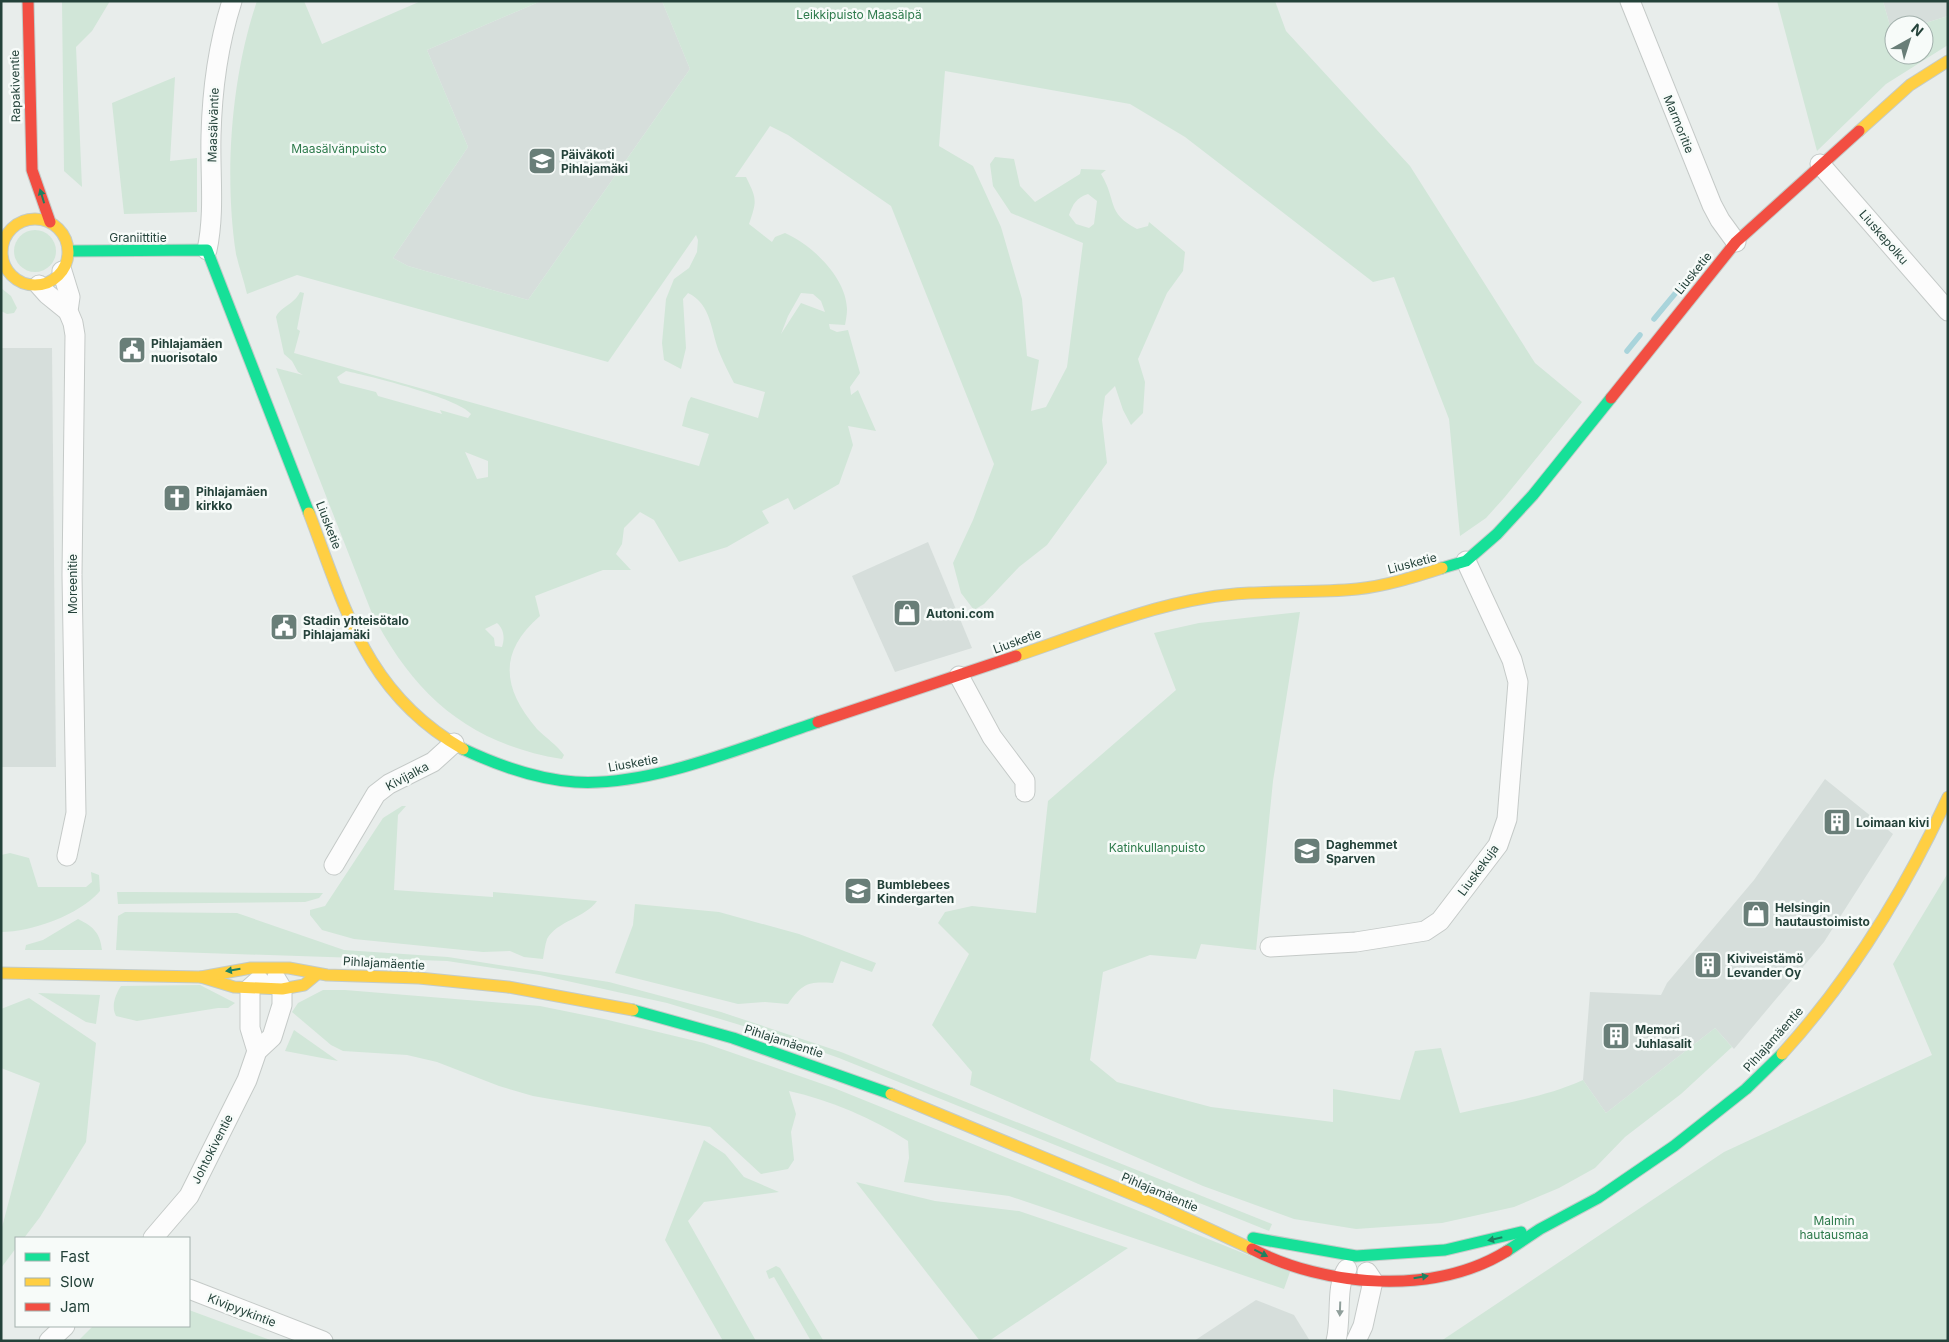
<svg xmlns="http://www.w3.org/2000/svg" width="1949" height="1342" viewBox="0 0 1949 1342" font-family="Inter,sans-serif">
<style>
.built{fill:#d6dedb}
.green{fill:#d1e6d8;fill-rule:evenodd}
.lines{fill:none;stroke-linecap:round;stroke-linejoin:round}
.stream{stroke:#a9d4db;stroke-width:5.5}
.street-casing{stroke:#c5cac8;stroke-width:21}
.fast-casing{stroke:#c3cbc8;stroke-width:13}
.slow-casing{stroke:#c3cbc8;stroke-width:13}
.jam-casing{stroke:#c3cbc8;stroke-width:13}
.street{stroke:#fcfcfc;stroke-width:19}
.fast{stroke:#16e098;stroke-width:11}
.slow{stroke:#ffcf43;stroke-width:11}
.jam{stroke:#f24e42;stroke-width:11}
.oneway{fill:#1e8160}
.oneway2{fill:#909f9b}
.labels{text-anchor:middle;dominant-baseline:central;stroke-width:5;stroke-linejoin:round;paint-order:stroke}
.park-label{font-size:12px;fill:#2d7a4b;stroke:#f7fbf9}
.street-label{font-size:12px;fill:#24423a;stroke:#f7fbf9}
.poi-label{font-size:12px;font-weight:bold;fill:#24423a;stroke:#f7fbf9;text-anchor:start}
</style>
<rect width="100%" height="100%" fill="#e8edeb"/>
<g class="built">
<polygon points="541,1 662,1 690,69 528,300 408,266 393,258 468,147 427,50"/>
<polygon points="1883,1 1948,1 1948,16 1919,25 1894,25 1894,33 1892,33"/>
<polygon points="1,348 52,348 56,767 1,767"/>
<polygon points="928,542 972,648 895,672 852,576"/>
<polygon points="1825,779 1893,834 1824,942 1734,1049 1715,1028 1606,1113 1583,1080 1590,992 1661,995 1667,983 1754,880"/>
<polygon points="1256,1300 1294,1315 1310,1341 1194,1341"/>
</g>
<g class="green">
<polygon points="62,1 110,1 92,31 76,47 82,187 64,171"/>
<path d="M257,1h47l18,43 99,-43h120l-114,49 41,97 -75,111 15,8 120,34 162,-231 -28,-68h613l11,30 124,135 125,197 47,39 -78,96 -18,20 -26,18 -11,-117 -55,-142 -21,5 -188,-145 -55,-33 -185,-33 -6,75 34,20 28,61 21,72 5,57 12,4 -8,51 15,-4 21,-40 16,-124 -72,-30 -18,-27 -3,-22 5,-7 19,2 6,27 15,16 45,-28 1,-5 25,1 -5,4c16,26 5,39 36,55l11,-3 1,-4 36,30 -2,19 -16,22 -29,66 7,23 -2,31 -12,12 -8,-15 -8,-24 -10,10 -3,24 5,43 -60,82 -28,22 -35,37 -10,6 -13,-17 -8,-30 20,-43 21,-56 -103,-258 -103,-71 -18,-9 -35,51h11c11,22 11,24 3,47l23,18 3,-5 10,-4c27,12 61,44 62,76 0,5 -1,11 -2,16l-16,-1 1,5 7,3 11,-2 12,43 -10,14 1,8 7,-5 18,41 -28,-5 5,19 -14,39 -45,26 -6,-12 -26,13 7,12 -42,24 -48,15 -25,-42 -14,-8 -16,16 -2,16 -6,10 15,16h-28l-68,26 5,20c-42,36 -38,72 -3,113 9,9 20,16 27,26l-2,4c-94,-15 -150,-66 -191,-148l-95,-243 27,7 -5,-3 -6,-11 -8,-7 -8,-37c5,-11 18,-12 24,-25l4,1 -7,36 3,2 -6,22 405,113 10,-32 -27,-8 6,-24 3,-5 67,21 7,-26 -31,-9c-5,-10 -10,-19 -14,-29 -9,-21 -8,-50 -32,-61l-5,6 3,49 -5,21 -17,-9 -2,-17 4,-44 8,-20 15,-11 8,-16 1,-12 -2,-5 -88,127 -311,-87 -50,19c-3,-13 -8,-27 -11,-40 -12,-78 -5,-177 21,-253zM1088,194l9,7 -3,23 -5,4 -13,-4 -7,-9c4,-11 7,-17 19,-21zM801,293l12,1 8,7 4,11 -24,-9 -20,31 7,-18zM346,371c24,5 112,27 125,43l-3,4 -28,-8 2,4 -64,-18 -2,-4 -36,-9 -3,-6zM465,452l23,9v16l-11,2zM497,623c7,6 8,15 5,24l-7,-1 -1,-8 -9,-9z"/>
<polygon points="1777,1 1883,1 1892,33 1894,33 1894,55 1924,55 1924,25 1919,25 1948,16 1948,45 1886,84 1817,151"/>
<polygon points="175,77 170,161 197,158 197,212 124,214 112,103"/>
<circle cx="35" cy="251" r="21"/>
<polygon points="1,288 11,296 17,308 14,313 7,314 1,311"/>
<path d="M1300,612l-27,169 -17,169 -55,-6 -5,15 -46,-4 -47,17 -13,88 27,22 94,25 122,15v-33l67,11 15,-49 26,-3 19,65c43,-10 83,-15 123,-33l23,33 109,-85 17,19 -51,47 -56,43 -30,31 -36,20 -45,19 -72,16 -86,6 -62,-10 -91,-33 -233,-101 2,-13 -40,-47 37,-71 -31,-31 7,-11 27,-6 64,7 12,-112 128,-111 -22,-57 45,-10z"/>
<path d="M402,806h4l-8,9 -4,75 99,7v-5l104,9c-12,17 -40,20 -50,38 -2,6 -3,14 -4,20l-19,-2 -14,-6 -27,1 -129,-13 -32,-9 -12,-15v-5l15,-4 58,-88z"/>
<path d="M10,853l19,5 9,29h48l6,-5 -1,-10 8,3 1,16c-21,24 -68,41 -99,41v-77z"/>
<polygon points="1948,873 1948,1341 1441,1341 1724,1152 1932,1055 1893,964"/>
<polygon points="117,892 133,892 323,893 319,898 305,902 118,904"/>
<path d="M635,904l84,8 80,22 77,29 -4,9 -31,-11 -8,22c-24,-2 -31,0 -45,21l-23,-2 -27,2 -123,-31 18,-48z"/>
<polygon points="125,912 237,913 344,950 448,957 609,982 721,1012 841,1052 1272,1224 1269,1231 839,1058 780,1037 667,1003 540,975 447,961 116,950 118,916"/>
<path d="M78,919c16,8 22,14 24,31h-77l1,-5 17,-5z"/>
<path d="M200,985l35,18 -7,5h-10l-81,13 -21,-5c-5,-9 -1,-21 5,-30z"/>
<path d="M323,990h22l195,16 64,13 100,24 130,45 456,184 -6,17 -275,-93 -105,-14 5,-24 -1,-17c-36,-23 -78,-41 -119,-50l7,23 -5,18 3,28 -6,9 -27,5 -51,-47 -177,-31 -34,-10 -62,-24 -30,-7 -64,-4 -12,-6 -39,-33 6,-9z"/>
<polygon points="38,993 100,995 96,1024 86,1022"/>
<polygon points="29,998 96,1043 86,1142 40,1217 24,1238 16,1238 16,1248 1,1268 1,1231 40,1083 1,1068 1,1009"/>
<polygon points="294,1030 338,1061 285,1051"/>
<polygon points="704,1140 725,1154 744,1177 779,1192 704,1202 688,1221 756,1341 723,1341 665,1240"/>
<polygon points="856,1182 935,1201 1019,1211 1128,1248 989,1341 980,1341"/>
<polygon points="776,1266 780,1268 823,1340 828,1341 811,1341 774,1277 769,1279 766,1271"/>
<polygon points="189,1310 273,1341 78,1341 93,1326 189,1326"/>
</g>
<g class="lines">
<g class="stream">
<polyline points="1654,319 1698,266"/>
<polyline points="1627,351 1640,335"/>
</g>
<defs>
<g id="street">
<polyline points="1630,1 1712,205 1720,220 1736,242"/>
<polyline points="1820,164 1948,311"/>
<path d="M207,250c8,-38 3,-75 4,-114 1,-46 7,-91 21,-135"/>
<polyline points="62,271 70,297 68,311 73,323 75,335 72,575 76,813 67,856"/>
<polyline points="39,285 47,294 68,311"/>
<polyline points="959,676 992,737 1025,781 1025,792"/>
<polyline points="334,865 376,794 389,784 433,762 454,743"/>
<polyline points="1270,947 1356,942 1425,931 1440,921 1498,845 1507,819 1518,682 1512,660 1466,561"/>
<polyline points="257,1051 250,1028 250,988 259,980"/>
<polyline points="153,1238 189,1196 247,1080 257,1051 272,1037 282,1005 282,989 276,979"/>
<polyline points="189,1289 323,1341"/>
<polyline points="49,1341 65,1326"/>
<path d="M1336,1341c6,-22 -1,-55 11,-72"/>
<polyline points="1356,1341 1363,1326 1373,1281 1367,1272"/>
</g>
<g id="fast">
<polyline points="69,251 207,250 309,513"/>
<polyline points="1442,568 1466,561 1497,534 1533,495 1611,398"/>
<path d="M463,749c36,17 72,30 112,33 76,5 170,-36 243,-60"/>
<polyline points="633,1010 733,1038 891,1094"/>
<polyline points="1253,1238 1356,1256 1445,1250 1521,1232"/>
<polyline points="1507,1251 1540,1229 1598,1198 1674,1146 1746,1089 1782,1054"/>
</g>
<g id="slow">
<polyline points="1859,131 1910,85 1948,61"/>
<circle cx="35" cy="252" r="33"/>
<path d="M309,513c37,97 57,181 154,236"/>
<path d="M1016,656c61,-20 126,-48 189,-58 51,-9 101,-4 152,-9 29,-3 57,-12 85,-21"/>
<polyline points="1,973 201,977 234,987 282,989 304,985 316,975"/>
<polyline points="201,977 251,968 289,968 327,975 419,978 508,987 633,1010"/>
<path d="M1782,1054c69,-76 123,-164 166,-257"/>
<polyline points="891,1094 1153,1203 1252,1249"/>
</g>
<g id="jam">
<polyline points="28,1 32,170 50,222"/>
<polyline points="1611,398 1736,242 1859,131"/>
<polyline points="818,722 1016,656"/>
<path d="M1252,1249c73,38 182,47 255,2"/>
</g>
</defs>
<use href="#street" class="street-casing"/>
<use href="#fast" class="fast-casing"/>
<use href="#slow" class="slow-casing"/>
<use href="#jam" class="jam-casing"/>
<use href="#street" class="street"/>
<use href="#fast" class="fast"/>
<use href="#slow" class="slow"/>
<use href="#jam" class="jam"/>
</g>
<defs><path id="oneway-solid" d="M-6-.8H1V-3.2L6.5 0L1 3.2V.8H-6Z" transform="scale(1.25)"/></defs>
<g class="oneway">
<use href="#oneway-solid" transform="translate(42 196) rotate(-107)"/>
<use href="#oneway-solid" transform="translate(233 970) rotate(171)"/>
<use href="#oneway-solid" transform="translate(1495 1239) rotate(167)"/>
<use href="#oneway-solid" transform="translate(1261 1253) rotate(27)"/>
<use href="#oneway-solid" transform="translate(1421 1277) rotate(-9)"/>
</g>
<use class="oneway2" href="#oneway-solid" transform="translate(1340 1309) rotate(92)"/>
<defs>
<symbol id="school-square" viewBox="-11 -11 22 22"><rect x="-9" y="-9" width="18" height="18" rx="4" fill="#697e78" stroke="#f7fbf9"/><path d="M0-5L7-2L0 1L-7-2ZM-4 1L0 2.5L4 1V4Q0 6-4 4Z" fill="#fff"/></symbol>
<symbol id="civic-square" viewBox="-11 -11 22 22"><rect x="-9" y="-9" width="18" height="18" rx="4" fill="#697e78" stroke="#f7fbf9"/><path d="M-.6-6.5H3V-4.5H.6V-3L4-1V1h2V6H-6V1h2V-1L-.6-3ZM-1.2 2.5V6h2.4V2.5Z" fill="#fff"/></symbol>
<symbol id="church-square" viewBox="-11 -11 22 22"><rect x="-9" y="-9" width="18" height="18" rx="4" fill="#697e78" stroke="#f7fbf9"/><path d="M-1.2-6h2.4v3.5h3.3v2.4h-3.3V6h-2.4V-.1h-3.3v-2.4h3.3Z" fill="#fff"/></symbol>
<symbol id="shop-square" viewBox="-11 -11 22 22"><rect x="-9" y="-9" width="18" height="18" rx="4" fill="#697e78" stroke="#f7fbf9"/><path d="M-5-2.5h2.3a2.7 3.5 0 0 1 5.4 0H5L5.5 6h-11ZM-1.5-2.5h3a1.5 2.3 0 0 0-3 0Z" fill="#fff"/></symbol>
<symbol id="building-square" viewBox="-11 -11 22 22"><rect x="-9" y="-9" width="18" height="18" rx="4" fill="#697e78" stroke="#f7fbf9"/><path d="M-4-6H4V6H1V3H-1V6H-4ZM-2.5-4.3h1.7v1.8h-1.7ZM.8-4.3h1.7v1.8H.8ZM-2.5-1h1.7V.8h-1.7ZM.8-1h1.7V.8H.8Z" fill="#fff"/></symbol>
</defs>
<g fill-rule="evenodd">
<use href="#school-square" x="526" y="145" width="32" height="32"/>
<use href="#civic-square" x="116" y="334" width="32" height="32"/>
<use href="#church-square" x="161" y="482" width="32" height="32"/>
<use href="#shop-square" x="891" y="597" width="32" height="32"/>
<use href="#civic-square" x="268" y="611" width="32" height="32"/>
<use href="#building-square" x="1821" y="806" width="32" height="32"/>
<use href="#school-square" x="1291" y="835" width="32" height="32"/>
<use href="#school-square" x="842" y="875" width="32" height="32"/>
<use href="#shop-square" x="1740" y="898" width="32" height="32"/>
<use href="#building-square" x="1692" y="949" width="32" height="32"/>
<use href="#building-square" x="1600" y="1020" width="32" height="32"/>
</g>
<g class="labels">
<g class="park-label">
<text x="859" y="14">Leikkipuisto Maasälpä</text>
<text x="339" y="148">Maasälvänpuisto</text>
<text x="1157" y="847">Katinkullanpuisto</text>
<text x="1834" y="1220">Malmin<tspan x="1834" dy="14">hautausmaa</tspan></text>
</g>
<g class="street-label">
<text transform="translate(15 86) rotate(-91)">Rapakiventie</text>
<text transform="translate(1679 124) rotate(68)">Marmoritie</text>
<text transform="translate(213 125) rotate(-88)">Maasälväntie</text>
<text x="138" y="237">Graniittitie</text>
<text transform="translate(1884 237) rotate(49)">Liuskepolku</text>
<text transform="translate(1693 273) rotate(-51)">Liusketie</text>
<text transform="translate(329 525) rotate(69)">Liusketie</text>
<text transform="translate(1412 563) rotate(-15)">Liusketie</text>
<text transform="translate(72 584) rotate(-90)">Moreenitie</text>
<text transform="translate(1017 641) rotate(-20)">Liusketie</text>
<text transform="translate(633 763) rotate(-10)">Liusketie</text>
<text transform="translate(407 776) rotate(-28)">Kivijalka</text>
<text transform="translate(1478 870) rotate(-54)">Liuskekuja</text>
<text transform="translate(384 963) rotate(3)">Pihlajamäentie</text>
<text transform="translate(1773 1039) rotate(-48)">Pihlajamäentie</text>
<text transform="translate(784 1041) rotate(18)">Pihlajamäentie</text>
<text transform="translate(212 1149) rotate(-63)">Johtokiventie</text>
<text transform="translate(1160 1192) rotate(23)">Pihlajamäentie</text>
<text transform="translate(242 1310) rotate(21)">Kivipyykintie</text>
</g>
<g class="poi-label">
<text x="561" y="154">Päiväkoti<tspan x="561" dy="14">Pihlajamäki</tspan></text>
<text x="151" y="343">Pihlajamäen<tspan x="151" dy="14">nuorisotalo</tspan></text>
<text x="196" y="491">Pihlajamäen<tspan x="196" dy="14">kirkko</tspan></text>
<text x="926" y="613">Autoni.com</text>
<text x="303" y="620">Stadin yhteisötalo<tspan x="303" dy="14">Pihlajamäki</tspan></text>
<text x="1856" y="822">Loimaan kivi</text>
<text x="1326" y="844">Daghemmet<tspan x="1326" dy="14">Sparven</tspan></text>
<text x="877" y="884">Bumblebees<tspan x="877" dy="14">Kindergarten</tspan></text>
<text x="1775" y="907">Helsingin<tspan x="1775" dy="14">hautaustoimisto</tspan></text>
<text x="1727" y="958">Kiviveistämö<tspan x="1727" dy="14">Levander Oy</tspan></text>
<text x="1635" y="1029">Memori<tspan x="1635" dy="14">Juhlasalit</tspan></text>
</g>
</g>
<rect width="1949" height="1342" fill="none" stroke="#24423a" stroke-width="5"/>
<rect x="15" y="1237" width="175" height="90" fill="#f7fbf9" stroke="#a3b1ad"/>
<rect x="25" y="1253" width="25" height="8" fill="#16e098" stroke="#a3b1ad"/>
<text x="60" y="1262" font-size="15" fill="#24423a">Fast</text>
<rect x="25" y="1278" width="25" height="8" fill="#ffcf43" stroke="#a3b1ad"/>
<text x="60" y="1287" font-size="15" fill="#24423a">Slow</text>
<rect x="25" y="1303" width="25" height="8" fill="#f24e42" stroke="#a3b1ad"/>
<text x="60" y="1312" font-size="15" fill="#24423a">Jam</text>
<g transform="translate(1909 40) rotate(39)"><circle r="24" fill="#f7fbf9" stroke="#a3b1ad"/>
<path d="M0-4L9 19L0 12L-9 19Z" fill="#697e78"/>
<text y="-8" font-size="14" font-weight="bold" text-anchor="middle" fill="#24423a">N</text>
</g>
</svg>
